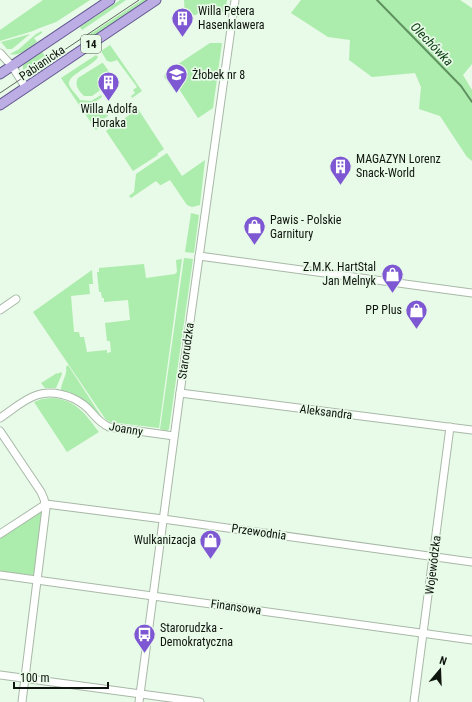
<svg xmlns="http://www.w3.org/2000/svg" width="472" height="702" viewBox="0 0 472 702" font-family="'Roboto Condensed',sans-serif">
<style>
.green{fill:#acecac}
.lines{fill:none;stroke-linecap:round;stroke-linejoin:round}
.stream{stroke:#5f9160;stroke-width:2}
.minor-casing{stroke:#a8b8a7;stroke-width:9}
.major-casing{stroke:#62558e;stroke-width:11}
.minor{stroke:#fff;stroke-width:7}
.major{stroke:#bcaee5;stroke-width:9}
.tram{stroke:#5d685d;stroke-width:1}
.labels{text-anchor:middle;dominant-baseline:central;stroke-width:3.5;stroke-linejoin:round;paint-order:stroke}
.shield{fill:#e8fae8;stroke:#4f594f;stroke-width:1}
.shield-label{font-size:11px;font-weight:bold;fill:#0e140e}
.poi-label{font-size:12px;fill:#0e140e;stroke:#e8fae8;text-anchor:start}
.street-label{font-size:12px;fill:#0e140e;stroke:#e8fae8}
.water-label{font-size:13px;font-style:italic;fill:#0c3e11;stroke:#e8fae8}
</style>
<rect width="100%" height="100%" fill="#e8fae8"/>
<g class="green">
<polygon points="43,0 90,0 56,22 37,29 33,31 0,41 0,30"/>
<polygon points="120,0 126,0 82,30 80,27"/>
<polygon points="142,0 147,0 89,39 87,36"/>
<path d="M184,0h43l-2,12 -25,-1 -4,4 -9,1c-4,-6 -2,-9 -3,-16z"/>
<polygon points="301,0 460,0 472,8 472,64 463,75 472,90 472,161 467,157 440,116 419,109 421,87 415,73 372,77 349,60 350,40 328,37 291,13"/>
<path d="M42,31v2l-8,5 3,4c-8,6 -17,15 -27,12l9,-5 17,-15z"/>
<polygon points="30,34 12,49 7,49 1,42"/>
<polygon points="210,43 222,43 213,108 198,118 179,89 175,92 164,77 166,72"/>
<polygon points="110,45 142,91 132,98 131,96 135,93 133,90 137,87 117,60 111,62 107,61 101,51"/>
<polygon points="42,52 45,56 23,70 23,65 25,63"/>
<path d="M96,55l2,2c-5,9 -31,18 -29,27 1,5 8,11 11,16l11,1 10,-6 1,2 -7,5 2,3 -4,2 6,8 3,-2 2,2 2,-1 2,2 -8,5 2,4 -6,5 -35,-52z"/>
<path d="M48,61l3,4c-7,5 -16,14 -24,11z"/>
<path d="M102,63h1c4,6 11,13 7,20l-18,13h-8c-5,-5 -10,-11 -6,-18z"/>
<polygon points="138,109 164,149 157,154 158,155 133,171 106,131"/>
<polygon points="167,153 182,176 205,160 200,205 192,207 187,205 170,180 161,185 160,185 156,181 131,198 129,196 134,192 136,174"/>
<polygon points="191,213 199,215 194,253 185,252"/>
<polygon points="184,258 193,259 169,429 167,431 160,429"/>
<polygon points="182,259 159,428 110,422 106,420 33,312 92,270 93,284 89,284 90,294 71,296 74,332 79,332 80,337 84,337 87,352 107,350 107,353 111,352 110,341 107,341 105,323 130,320 128,300 104,302 104,298 102,298 101,292 99,292 97,272 99,272 99,268 144,264 146,278 175,274 177,272 176,260"/>
<path d="M68,365l35,54 4,3h-2l-44,-30c-1,-9 7,-17 5,-25z"/>
<polygon points="61,372 62,374 56,388 45,388 41,383 57,373 57,374"/>
<path d="M51,398c25,1 34,16 48,34l-32,20 -33,-50 8,-3z"/>
<polygon points="41,510 43,511 34,575 33,576 0,572 0,536"/>
</g>
<g class="lines">
<polyline class="stream" points="377,0 461,86 472,102"/>
<defs>
<g id="minor">
<polyline points="0,53 12,66 26,88"/>
<polyline points="199,256 472,293"/>
<polyline points="0,310 16,299"/>
<polyline points="180,393 472,430"/>
<path d="M0,418c12,-8 24,-19 37,-23 15,-5 34,0 47,10 9,7 13,17 25,22l65,9"/>
<polyline points="0,431 41,492 44,499 46,508 22,702"/>
<polyline points="46,504 163,519 472,562"/>
<polyline points="0,534 46,504"/>
<polyline points="0,575 472,640"/>
<polyline points="0,675 200,702"/>
<polyline points="139,702 180,393 235,0"/>
<polyline points="414,702 450,427"/>
</g>
<g id="major">
<polyline points="0,74 110,0"/>
<polyline points="0,105 156,0"/>
</g>
</defs>
<use href="#minor" class="minor-casing"/>
<use href="#major" class="major-casing"/>
<use href="#minor" class="minor"/>
<use href="#major" class="major"/>
<polyline class="tram" points="0,93 139,0"/>
</g>
<defs>
<symbol id="building-pin" viewBox="-11 -11 22 30"><path d="M0 17L-7.5 6A9.5 9.5 0 1 1 7.5 6Z" fill="#7e58d2" stroke="#e8fae8"/><path d="M-4-6H4V6H1V3H-1V6H-4ZM-2.5-4.3h1.7v1.8h-1.7ZM.8-4.3h1.7v1.8H.8ZM-2.5-1h1.7V.8h-1.7ZM.8-1h1.7V.8H.8Z" fill="#fff"/></symbol>
<symbol id="school-pin" viewBox="-11 -11 22 30"><path d="M0 17L-7.5 6A9.5 9.5 0 1 1 7.5 6Z" fill="#7e58d2" stroke="#e8fae8"/><path d="M0-5L7-2L0 1L-7-2ZM-4 1L0 2.5L4 1V4Q0 6-4 4Z" fill="#fff"/></symbol>
<symbol id="shop-pin" viewBox="-11 -11 22 30"><path d="M0 17L-7.5 6A9.5 9.5 0 1 1 7.5 6Z" fill="#7e58d2" stroke="#e8fae8"/><path d="M-5-2.5h2.3a2.7 3.5 0 0 1 5.4 0H5L5.5 6h-11ZM-1.5-2.5h3a1.5 2.3 0 0 0-3 0Z" fill="#fff"/></symbol>
<symbol id="bus-pin" viewBox="-11 -11 22 30"><path d="M0 17L-7.5 6A9.5 9.5 0 1 1 7.5 6Z" fill="#7e58d2" stroke="#e8fae8"/><path d="M-5-6H5V4H4V6H2V4H-2V6H-4V4H-5ZM-3.5-4V0h7V-4ZM-3.5 1.2v1.5H-2V1.2ZM2 1.2v1.5H3.5V1.2Z" fill="#fff"/></symbol>
</defs>
<g fill-rule="evenodd">
<use href="#building-pin" x="170" y="6" width="25" height="34"/>
<use href="#school-pin" x="164" y="62" width="25" height="34"/>
<use href="#building-pin" x="96" y="70" width="25" height="34"/>
<use href="#building-pin" x="328" y="154" width="25" height="34"/>
<use href="#shop-pin" x="242" y="214" width="25" height="34"/>
<use href="#shop-pin" x="380" y="262" width="25" height="34"/>
<use href="#shop-pin" x="404" y="298" width="25" height="34"/>
<use href="#shop-pin" x="198" y="528" width="25" height="34"/>
<use href="#bus-pin" x="132" y="622" width="25" height="34"/>
</g>
<g class="labels">
<rect class="shield" x="81" y="35" width="20" height="18" rx="3"/>
<g class="shield-label">
<text x="91" y="44">14</text>
</g>
<g class="poi-label">
<text x="198" y="11">Willa Petera<tspan x="198" dy="14">Hasenklawera</tspan></text>
<text x="192" y="75">Żłobek nr 8</text>
<text x="109" y="109" text-anchor="middle">Willa Adolfa<tspan x="109" dy="14">Horaka</tspan></text>
<text x="356" y="159">MAGAZYN Lorenz<tspan x="356" dy="14">Snack-World</tspan></text>
<text x="270" y="220">Pawis - Polskie<tspan x="270" dy="14">Garnitury</tspan></text>
<text x="376" y="267" text-anchor="end">Z.M.K. HartStal<tspan x="376" dy="14">Jan Melnyk</tspan></text>
<text x="402" y="310" text-anchor="end">PP Plus</text>
<text x="196" y="540" text-anchor="end">Wulkanizacja</text>
<text x="160" y="628">Starorudzka -<tspan x="160" dy="14">Demokratyczna</tspan></text>
</g>
<g class="street-label">
<text transform="translate(42 63) rotate(-34)">Pabianicka</text>
<text transform="translate(186 351) rotate(-82)">Starorudzka</text>
<text transform="translate(326 412) rotate(7)">Aleksandra</text>
<text transform="translate(126 429) rotate(10)">Joanny</text>
<text transform="translate(259 532) rotate(8)">Przewodnia</text>
<text transform="translate(433 565) rotate(-83)">Wojewódzka</text>
<text transform="translate(236 607) rotate(8)">Finansowa</text>
</g>
<g class="water-label">
<text transform="translate(432 44) rotate(46)">Olechówka</text>
</g>
</g>
<g transform="translate(440 670) rotate(19)" stroke="#e8fae8" stroke-width="3" paint-order="stroke">
<path d="M0-3L7 15L0 10L-7 15Z" fill="#0e140e"/>
<text y="-6" font-size="11" font-weight="bold" text-anchor="middle" fill="#0e140e">N</text>
</g>
<path d="M14 682v6h94v-6" fill="none" stroke="#0e140e" stroke-width="2"/>
<text x="20" y="682" font-size="12" fill="#0e140e" stroke="#e8fae8" stroke-width="3" paint-order="stroke">100 m</text>
</svg>
